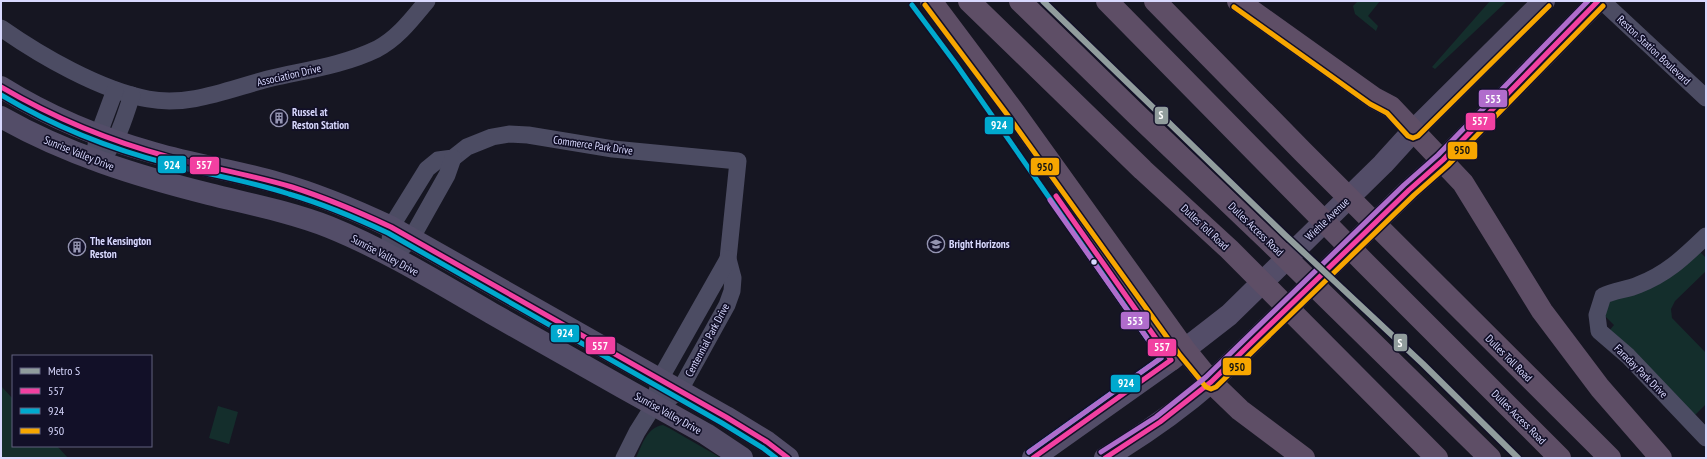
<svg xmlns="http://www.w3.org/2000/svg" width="1707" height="459" viewBox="0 0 1707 459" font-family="'PT Sans Narrow',sans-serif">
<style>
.green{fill:#142e2c}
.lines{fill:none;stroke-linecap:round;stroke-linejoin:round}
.minor{stroke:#4c4c63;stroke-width:17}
.major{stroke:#534d68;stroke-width:22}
.highway{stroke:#5e4e66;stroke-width:22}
.bus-1-casing{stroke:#121028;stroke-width:8}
.bus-2-casing{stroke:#121028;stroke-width:8}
.bus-3-casing{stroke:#121028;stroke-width:8}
.bus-4-casing{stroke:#121028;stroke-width:8}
.bus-1{stroke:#f240a1;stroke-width:5}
.bus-2{stroke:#00a9ce;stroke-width:5}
.bus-3{stroke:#f7a600;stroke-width:5}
.bus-4{stroke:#b06ccc;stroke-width:5}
.metro-1-casing{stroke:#121028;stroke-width:9}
.metro-1{stroke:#919d9d;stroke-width:6}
.bus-dot{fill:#d8d8fe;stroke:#121028;stroke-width:1.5}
.labels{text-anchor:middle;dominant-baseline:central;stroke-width:3.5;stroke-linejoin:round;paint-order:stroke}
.street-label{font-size:11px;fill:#d8d8fe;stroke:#121028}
.poi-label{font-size:11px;font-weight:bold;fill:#d8d8fe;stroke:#121028;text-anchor:start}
.line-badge{stroke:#121028;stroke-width:1.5}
.badge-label{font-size:11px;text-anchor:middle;font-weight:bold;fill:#fff}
.pale-badge-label{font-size:11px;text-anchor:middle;font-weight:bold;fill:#111}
</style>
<rect width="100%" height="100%" fill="#161622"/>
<g class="green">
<polygon points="1358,1 1380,1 1368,16 1378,26 1376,31 1355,14 1353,6"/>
<polygon points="1490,1 1507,1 1435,69 1432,67"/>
<polygon points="1700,252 1706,258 1706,271 1675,301 1671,309 1672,318 1706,353 1706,404 1694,416 1609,331 1614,325 1606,317 1603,319 1609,302"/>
<polygon points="1,386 13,399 13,446 57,446 68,458 1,458"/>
<polygon points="218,406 238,412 229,444 209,438"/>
<path d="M663,425l6,3 52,30h-85c6,-13 11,-31 27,-33z"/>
</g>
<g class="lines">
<g class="minor">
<polyline points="1602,1 1706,98"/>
<path d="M1,28c40,28 99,62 147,71 43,8 83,-11 124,-21 35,-8 72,-13 105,-29 21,-11 35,-30 50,-48"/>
<path d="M115,90l-17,46 -3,14 3,11c20,-16 26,-43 34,-66"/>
<path d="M1706,236c-22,21 -39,38 -68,49 -11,5 -24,5 -35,11l-6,19 2,16 29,25 78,82"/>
<polyline points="389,256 391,227 427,169 438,160 453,158 467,147 492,137 509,134 528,135 613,149 738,161 728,259 733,278 732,291 727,305 680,390 666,401 654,405"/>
<polyline points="389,256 403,247 411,239 447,175 453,158"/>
<polyline points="624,458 637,432 654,405 660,379 728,259"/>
</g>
<g class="major">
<path d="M1,87c48,30 99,51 153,66 41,12 83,18 124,30 39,11 77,27 113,44l335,190 41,25 21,16"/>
<path d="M1,117c65,37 136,59 208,77 40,10 82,18 120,33 57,23 110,56 162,86 72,41 143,81 215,121l36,24"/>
<polyline points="1033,458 1171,360 1229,315 1383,164 1413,131 1544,1"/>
<path d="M1105,458c38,-23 73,-47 106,-76l198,-192 34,-30 155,-159"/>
</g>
<g class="highway">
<polyline points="931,1 1015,113 1185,350 1211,382 1240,410 1304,458"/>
<polyline points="969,1 1143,170 1229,249 1437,458"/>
<polyline points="1020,1 1136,114 1268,240 1490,458"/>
<polyline points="1107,1 1365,263 1560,458"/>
<polyline points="1155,1 1303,152 1610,458"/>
<polyline points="1238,1 1374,98 1391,107 1463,183 1542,311 1600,388 1661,458"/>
<polyline points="1080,230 1171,360"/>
</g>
<defs>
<g id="bus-1">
<path d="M1,87c53,31 108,54 168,70 41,11 83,18 123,30 34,11 67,25 99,40l335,190 41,25 21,16"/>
<polyline points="1033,458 1171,360 1056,196"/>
<polyline points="1105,458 1160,422 1211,382 1409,190 1443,160 1598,1"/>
</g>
<g id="bus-2">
<polyline points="912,5 956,64 1161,358 1029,452"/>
<path d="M1,95c52,31 109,54 168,69 40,11 81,17 120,30 34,10 67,24 99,39l334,190 41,25 13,10"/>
</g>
<g id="bus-3">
<polyline points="925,5 1009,117 1179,354 1206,387 1211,389 1216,387 1414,195 1448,165 1603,6"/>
<polyline points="1234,7 1370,104 1387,113 1408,136 1413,138 1418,136 1549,6"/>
</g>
<g id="bus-4">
<polyline points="1029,452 1161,358 1050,200"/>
<polyline points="1101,452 1156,417 1206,377 1404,185 1438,155 1588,1"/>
</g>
</defs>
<use href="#bus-1" class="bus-1-casing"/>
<use href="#bus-2" class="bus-2-casing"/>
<use href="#bus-3" class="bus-3-casing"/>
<use href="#bus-4" class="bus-4-casing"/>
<use href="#bus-1" class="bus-1"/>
<use href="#bus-2" class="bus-2"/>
<use href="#bus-3" class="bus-3"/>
<use href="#bus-4" class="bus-4"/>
<defs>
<polyline id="metro-1" points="1043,1 1285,235 1423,364 1518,458"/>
</defs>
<use href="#metro-1" class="metro-1-casing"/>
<use href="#metro-1" class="metro-1"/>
</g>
<defs>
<symbol id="building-ring" viewBox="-11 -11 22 22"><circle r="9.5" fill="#121028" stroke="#9494b1" stroke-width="1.5"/><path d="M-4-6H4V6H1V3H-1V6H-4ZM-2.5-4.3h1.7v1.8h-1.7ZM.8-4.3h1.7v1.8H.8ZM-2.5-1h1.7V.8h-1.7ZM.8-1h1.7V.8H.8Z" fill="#9494b1"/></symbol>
<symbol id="school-ring" viewBox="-11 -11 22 22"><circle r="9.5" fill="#121028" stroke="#9494b1" stroke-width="1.5"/><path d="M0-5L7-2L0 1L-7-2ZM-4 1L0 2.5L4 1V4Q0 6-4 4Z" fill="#9494b1"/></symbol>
</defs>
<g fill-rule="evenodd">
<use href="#building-ring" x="269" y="108" width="20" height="20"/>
<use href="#school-ring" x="926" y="234" width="20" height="20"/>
<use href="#building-ring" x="67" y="237" width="20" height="20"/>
</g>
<circle class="bus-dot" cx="1094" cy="262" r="3.5"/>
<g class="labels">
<g class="street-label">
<text transform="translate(1654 50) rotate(43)">Reston Station Boulevard</text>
<text transform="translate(289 75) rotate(-13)">Association Drive</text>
<text transform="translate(593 145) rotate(8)">Commerce Park Drive</text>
<text transform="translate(79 153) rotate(22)">Sunrise Valley Drive</text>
<text transform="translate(1327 219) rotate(-44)">Wiehle Avenue</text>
<text transform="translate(1205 227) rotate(43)">Dulles Toll Road</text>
<text transform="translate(1256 229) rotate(44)">Dulles Access Road</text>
<text transform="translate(385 255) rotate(28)">Sunrise Valley Drive</text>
<text transform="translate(707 340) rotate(-62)">Centennial Park Drive</text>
<text transform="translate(1509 358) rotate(45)">Dulles Toll Road</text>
<text transform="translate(1641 371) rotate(45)">Faraday Park Drive</text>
<text transform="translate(668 413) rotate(29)">Sunrise Valley Drive</text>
<text transform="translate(1519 417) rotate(45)">Dulles Access Road</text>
</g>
<g class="poi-label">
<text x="292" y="112">Russel at<tspan x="292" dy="13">Reston Station</tspan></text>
<text x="90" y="241">The Kensington<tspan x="90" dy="13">Reston</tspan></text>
<text x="949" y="244">Bright Horizons</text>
</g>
</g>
<g class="line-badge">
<rect x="1478" y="89" width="30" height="19" rx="4" fill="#b06ccc"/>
<rect x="1154" y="106" width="15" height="19" rx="4" fill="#919d9d"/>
<rect x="1465" y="112" width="31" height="19" rx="4" fill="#f240a1"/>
<rect x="984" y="116" width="30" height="19" rx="4" fill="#00a9ce"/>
<rect x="1447" y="141" width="31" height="19" rx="4" fill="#f7a600"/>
<rect x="157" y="155" width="30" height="19" rx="4" fill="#00a9ce"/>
<rect x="189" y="156" width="31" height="19" rx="4" fill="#f240a1"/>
<rect x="1030" y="157" width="30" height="19" rx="4" fill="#f7a600"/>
<rect x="1120" y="311" width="30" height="19" rx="4" fill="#b06ccc"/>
<rect x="550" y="324" width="30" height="19" rx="4" fill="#00a9ce"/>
<rect x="1393" y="333" width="15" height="19" rx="4" fill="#919d9d"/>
<rect x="585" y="336" width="31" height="19" rx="4" fill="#f240a1"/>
<rect x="1147" y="338" width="30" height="19" rx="4" fill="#f240a1"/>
<rect x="1222" y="357" width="30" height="19" rx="4" fill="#f7a600"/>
<rect x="1110" y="374" width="31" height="19" rx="4" fill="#00a9ce"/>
</g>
<g class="badge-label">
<text x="1493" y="103">553</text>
<text x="1161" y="119">S</text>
<text x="1480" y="125">557</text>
<text x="999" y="129">924</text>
<text x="172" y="169">924</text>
<text x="204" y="169">557</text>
<text x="1135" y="325">553</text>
<text x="565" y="337">924</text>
<text x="1400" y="347">S</text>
<text x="600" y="350">557</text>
<text x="1162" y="351">557</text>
<text x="1126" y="387">924</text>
</g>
<g class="pale-badge-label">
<text x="1462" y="154">950</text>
<text x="1045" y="171">950</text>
<text x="1237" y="371">950</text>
</g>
<rect width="1707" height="459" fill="none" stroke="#d8d8fe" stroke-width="4"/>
<rect x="12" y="355" width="140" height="92" fill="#121028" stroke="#61607e"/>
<rect x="20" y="368" width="20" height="6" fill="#919d9d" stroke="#61607e"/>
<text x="48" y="375" font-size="12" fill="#d8d8fe">Metro S</text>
<rect x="20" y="388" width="20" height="6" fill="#f240a1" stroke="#61607e"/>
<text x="48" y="395" font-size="12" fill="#d8d8fe">557</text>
<rect x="20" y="408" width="20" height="6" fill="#00a9ce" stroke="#61607e"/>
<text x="48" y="415" font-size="12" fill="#d8d8fe">924</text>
<rect x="20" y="428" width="20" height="6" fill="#f7a600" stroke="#61607e"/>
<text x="48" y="435" font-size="12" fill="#d8d8fe">950</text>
</svg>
